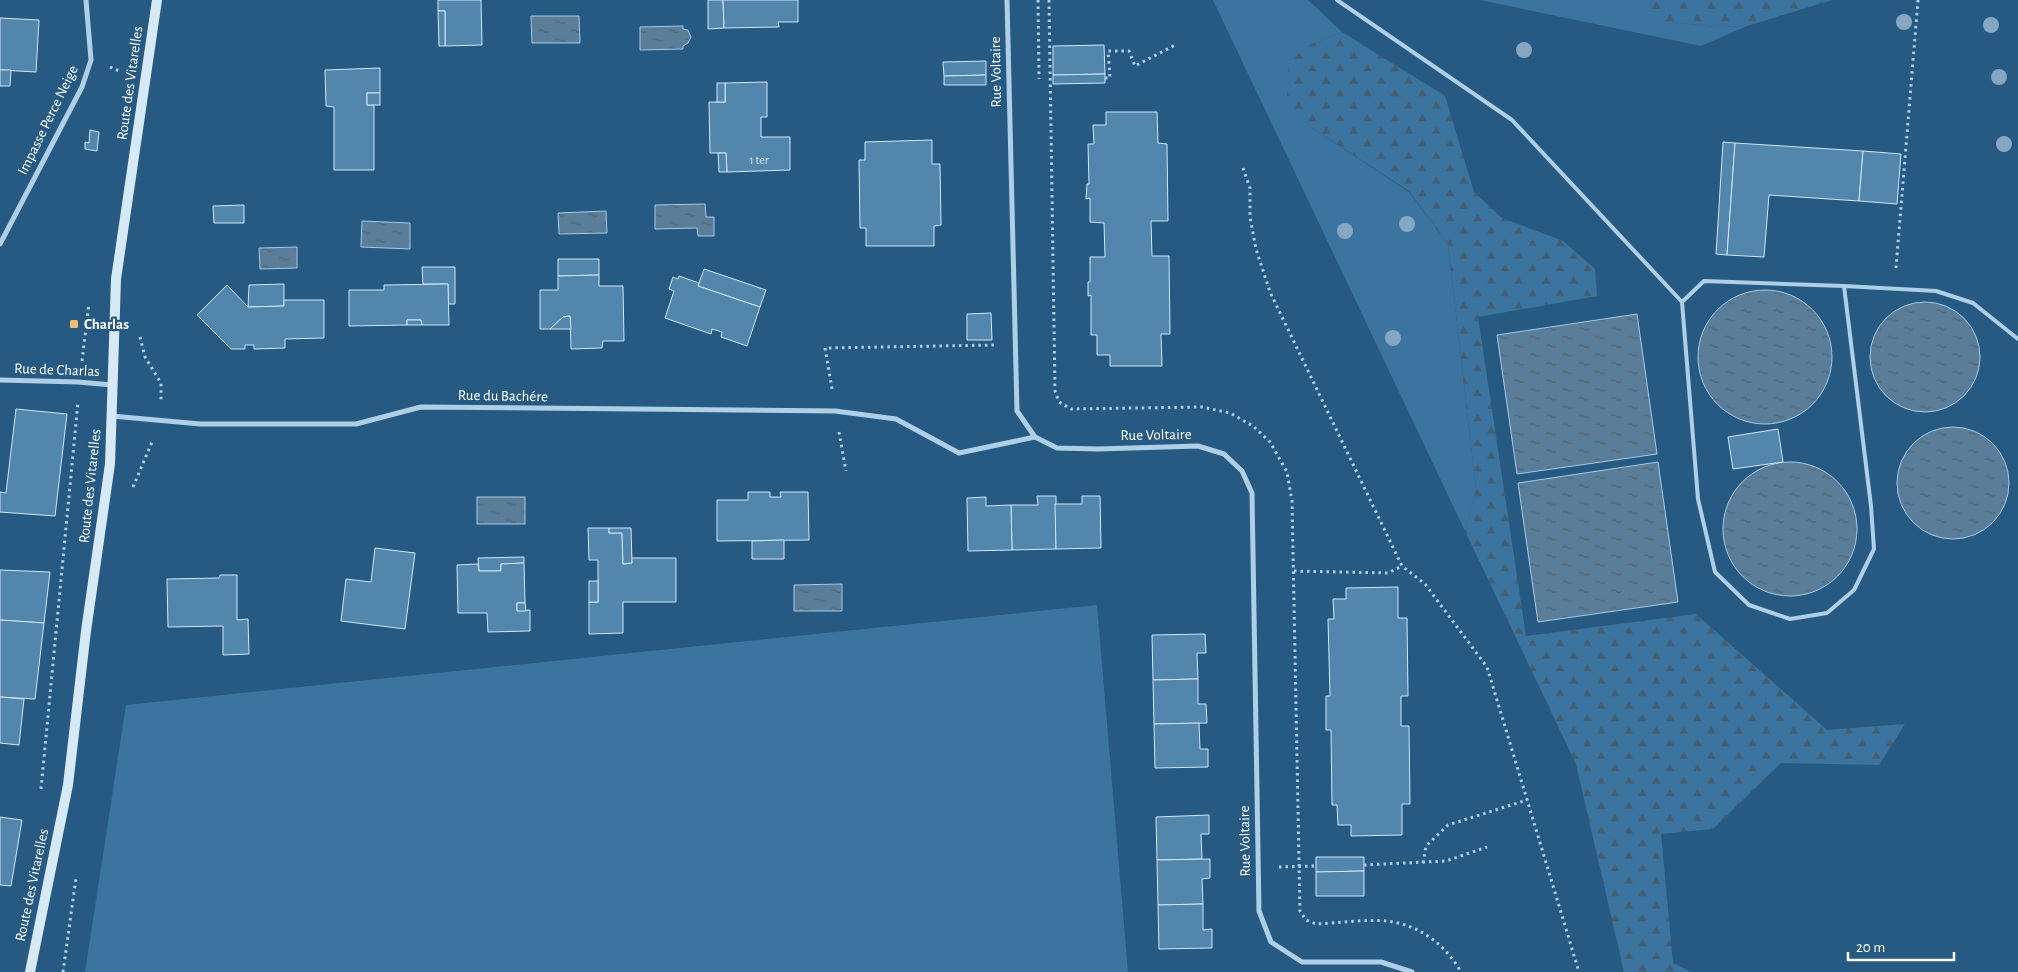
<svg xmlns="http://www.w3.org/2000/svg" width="2018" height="972" viewBox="0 0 2018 972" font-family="'Alegreya Sans',sans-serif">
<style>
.grass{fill:#3b749f}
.forest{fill:url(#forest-firs)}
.water{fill:url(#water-ripples);stroke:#a3cbe7}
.building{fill:#5386ac;stroke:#d2e6f5}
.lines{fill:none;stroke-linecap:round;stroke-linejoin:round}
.path{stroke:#afcfe6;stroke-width:3;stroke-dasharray:2.5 4;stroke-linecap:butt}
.service{stroke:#afcfe6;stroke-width:4}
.minor{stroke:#afcfe6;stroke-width:5}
.secondary{stroke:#d8e9f6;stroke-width:10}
.tree{fill:#85a7c1}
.poi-dot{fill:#efbc74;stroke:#265a82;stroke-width:2}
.labels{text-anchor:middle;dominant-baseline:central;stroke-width:4.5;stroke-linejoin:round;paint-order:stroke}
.number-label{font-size:12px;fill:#d4e1ea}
.street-label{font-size:15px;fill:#fff;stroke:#265a82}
.poi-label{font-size:15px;font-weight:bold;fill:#fff;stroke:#265a82;text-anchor:start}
</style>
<defs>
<pattern id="forest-firs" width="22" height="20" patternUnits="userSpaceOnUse" patternTransform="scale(1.25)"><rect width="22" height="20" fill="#3b749f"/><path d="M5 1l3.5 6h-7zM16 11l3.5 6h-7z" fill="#445e71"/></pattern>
<pattern id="water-ripples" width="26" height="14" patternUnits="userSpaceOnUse" patternTransform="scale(1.25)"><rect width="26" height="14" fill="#5a7e99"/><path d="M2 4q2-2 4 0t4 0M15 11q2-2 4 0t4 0" fill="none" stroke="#536572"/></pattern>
</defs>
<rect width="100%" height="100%" fill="#265a82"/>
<g class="grass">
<polygon points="1213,0 1308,0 1342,32 1307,46 1309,126 1409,192 1448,244 1476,489 1465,531"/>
<polygon points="1480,0 1645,0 1654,20 1717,27 1747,26 1701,46"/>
<polygon points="1097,605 1128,972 85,972 126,705"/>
</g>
<g class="forest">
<polygon points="1645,0 1832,0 1747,26 1717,27 1653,20"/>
<polygon points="1342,32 1445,96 1474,192 1502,218 1563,241 1595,269 1597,296 1478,317 1526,636 1696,614 1827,730 1905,724 1879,765 1781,763 1713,829 1661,834 1673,963 1691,972 1624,972 1576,764 1465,531 1476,489 1448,244 1409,191 1309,126 1287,98 1288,64 1307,46"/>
</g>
<g class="water">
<polygon points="531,16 579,16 580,43 532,43"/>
<polygon points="683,26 683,29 688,30 691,37 688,43 683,46 683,49 640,50 640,27"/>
<polygon points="705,204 706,217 714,217 714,236 698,236 697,228 655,229 655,205"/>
<polygon points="606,211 607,233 559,234 558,213"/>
<polygon points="362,221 410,223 410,249 361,247"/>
<polygon points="297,247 297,268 260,269 259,248"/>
<circle cx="1765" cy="357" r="67"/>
<circle cx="1925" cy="357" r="55"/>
<polygon points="1637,314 1657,454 1517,474 1497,335"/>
<circle cx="1953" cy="483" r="56"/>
<polygon points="1658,462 1678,602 1538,622 1518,483"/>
<circle cx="1790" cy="529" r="67"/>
<rect x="477" y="497" width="48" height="27"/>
<polygon points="842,584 842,611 794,611 794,585"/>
</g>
<g class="building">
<polygon points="438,0 481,0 482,45 445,46 445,11 438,11"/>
<polygon points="708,0 723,0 724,28 708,29"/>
<polygon points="723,0 798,0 798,22 778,22 779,27 724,28"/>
<polygon points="438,11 445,11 445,46 439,46"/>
<polygon points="0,18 39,20 36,72 0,70"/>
<polygon points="1104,45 1105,74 1053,75 1053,46"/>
<polygon points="986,61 986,75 944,76 943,62"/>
<polygon points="380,68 380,93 367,93 367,105 374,105 374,170 334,170 334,107 326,106 325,70"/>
<polygon points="0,70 11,70 10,86 0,86"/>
<polygon points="1105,74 1105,83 1053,84 1053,75"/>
<polygon points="986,75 986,85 944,85 944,76"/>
<polygon points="767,82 767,117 761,117 761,137 790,137 790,170 727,172 726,153 710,153 709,102 725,102 725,83"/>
<rect x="717" y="83" width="8" height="19"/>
<rect x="367" y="93" width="13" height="12"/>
<polygon points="1106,112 1157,112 1158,143 1167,144 1168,221 1151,221 1152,256 1169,256 1170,334 1161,334 1162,366 1110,366 1110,355 1097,355 1097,335 1091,335 1091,295 1088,296 1088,282 1090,282 1090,257 1105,257 1104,223 1090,222 1090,198 1086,199 1087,184 1089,184 1088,144 1094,144 1093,125 1106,125"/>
<polygon points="90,130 99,132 97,151 85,149 85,142 89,143"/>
<polygon points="932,140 932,164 940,164 941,225 934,226 934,246 866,246 866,228 860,228 859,160 865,160 865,142"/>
<polygon points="1723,142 1735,143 1727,255 1716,254"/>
<polygon points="1735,143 1863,151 1859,201 1769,195 1764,257 1727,255"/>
<polygon points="1863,151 1901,154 1897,204 1859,201"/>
<polygon points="718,153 726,153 727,172 719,172"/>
<polygon points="244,205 244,223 214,223 213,206"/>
<polygon points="558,259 599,259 599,275 558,276"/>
<polygon points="422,267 455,267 455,304 448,304 448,284 423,284"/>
<polygon points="704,269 766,290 760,307 698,286"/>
<polygon points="599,275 599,286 623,286 624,341 603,341 602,348 571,349 570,316 563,317 550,329 540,329 540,290 558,290 558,276"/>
<polygon points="679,276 699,283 698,286 760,307 747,346 721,337 722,332 712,329 711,334 665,318 674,291 669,289 673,277 678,279"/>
<polygon points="284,284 284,306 248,307 249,285"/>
<polygon points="448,284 449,325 422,325 421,320 407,320 407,325 349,326 349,290 384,290 384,285"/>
<polygon points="227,285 248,307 284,306 284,300 324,300 324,338 285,339 285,348 254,349 254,345 245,345 245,349 231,349 197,315"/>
<polygon points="991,313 992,340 967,340 967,314"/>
<polygon points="570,316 571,329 550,329 563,317"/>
<polygon points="407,320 421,320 422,325 407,325"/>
<polygon points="16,409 67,414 55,516 0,512 0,492 6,493"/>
<polygon points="1778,429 1783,462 1733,469 1728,437"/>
<polygon points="748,492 770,492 770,497 781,497 780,492 808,492 809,540 717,541 717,500 748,500"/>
<polygon points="1037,496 1056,496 1056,549 1012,550 1011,505 1038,505"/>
<polygon points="1082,496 1100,496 1101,548 1056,549 1055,504 1082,504"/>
<polygon points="986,497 986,506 1011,505 1012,550 968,551 967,498"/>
<polygon points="588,528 609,528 609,533 622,533 623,564 632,563 631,558 676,558 676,602 623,602 623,633 589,634 589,602 598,602 598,560 589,560"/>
<polygon points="609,528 631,528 632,563 623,564 622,533 609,533"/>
<polygon points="781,540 784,540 784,559 752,559 752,541"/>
<polygon points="375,548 415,553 405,629 341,621 346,579 371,582"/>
<polygon points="524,557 524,563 501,564 501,571 479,571 478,558"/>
<polygon points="524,563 525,603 517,603 517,611 530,610 530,631 488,632 487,613 458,613 457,565 478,564 479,571 501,571 501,564"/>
<polygon points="0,570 50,572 44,623 0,620"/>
<polygon points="220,575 237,575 237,620 248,619 249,654 223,655 223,626 168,627 167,579 219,578"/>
<rect x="589" y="581" width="9" height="21"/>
<polygon points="1398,587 1398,618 1407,618 1408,696 1401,696 1401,726 1409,726 1410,804 1402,804 1402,835 1351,836 1351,825 1338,825 1337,805 1332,805 1331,730 1326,730 1326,696 1330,696 1328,619 1334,619 1333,599 1346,599 1346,588"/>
<polygon points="517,603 525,603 526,611 517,611"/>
<polygon points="0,620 44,623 35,699 0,697"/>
<polygon points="1205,634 1206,653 1197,653 1198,679 1153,680 1152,635"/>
<polygon points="1198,679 1198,704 1206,704 1207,723 1154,724 1153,680"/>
<polygon points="0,697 24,699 19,745 0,743"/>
<polygon points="1199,723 1200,749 1208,749 1208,767 1155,768 1154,724"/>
<polygon points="1209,815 1209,834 1201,834 1202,859 1157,860 1156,817"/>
<polygon points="0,817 22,820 11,886 0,885"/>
<polygon points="1316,857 1364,857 1364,871 1316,872"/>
<polygon points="1210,859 1210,878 1202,879 1203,904 1158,905 1157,860"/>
<polygon points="1364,871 1364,896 1316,896 1316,872"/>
<polygon points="1203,904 1203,930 1212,929 1212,948 1159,949 1158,905"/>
</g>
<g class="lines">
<g class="path">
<polyline points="1038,0 1039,79"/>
<path d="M1049,0l6,391 4,11 12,7 131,-2 28,6 23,13 17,16 17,30 5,29 8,410 6,9 10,4c20,-1 52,-5 71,-3 32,4 58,23 74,51"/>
<polyline points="110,67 121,72"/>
<polyline points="1105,78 1110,78 1108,51 1129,51 1135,66 1177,44"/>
<polyline points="1243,168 1250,188 1250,217 1256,249 1270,292 1402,566 1425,584 1487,667 1579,972"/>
<polyline points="1896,268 1918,0"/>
<polyline points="140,337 145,357 161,383 161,400"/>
<polyline points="82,361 89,303"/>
<polyline points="832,389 825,348 995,345"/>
<polyline points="839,432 846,471"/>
<polyline points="133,487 152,442"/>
<polyline points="1294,571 1388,573 1402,566"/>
<polyline points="41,789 78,402"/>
<polyline points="1423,863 1426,846 1448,825 1527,800"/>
<polyline points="1364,865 1446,861 1487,847"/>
<polyline points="1279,867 1316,866"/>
<polyline points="63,972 76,878"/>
</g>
<g class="service">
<polyline points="1337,0 1512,120 1682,302 1698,499 1715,572 1749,605 1790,619 1827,613 1854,590 1874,549 1871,506 1844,286 1704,281 1682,302"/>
<polyline points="1844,286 1936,291 1973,303 2018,339"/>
</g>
<g class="minor">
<polyline points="1007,0 1017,411 1035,437 1057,448 1098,449 1198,446 1224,454 1242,471 1252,493 1259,911 1271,942 1302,962 1381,962 1412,972"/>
<polyline points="0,244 82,87 91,60 86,0"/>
<polyline points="0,380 78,382 112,385"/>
<polyline points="112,416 200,424 356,424 421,407 835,411 896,419 959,453 1035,437"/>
</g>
<polyline class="secondary" points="30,972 68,785 86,631 110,464 116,279 157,0"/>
</g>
<g class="tree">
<circle cx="1904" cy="22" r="8"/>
<circle cx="1991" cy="25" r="8"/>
<circle cx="1524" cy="50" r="8"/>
<circle cx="1999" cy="77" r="8"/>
<circle cx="2004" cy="144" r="8"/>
<circle cx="1407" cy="224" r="8"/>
<circle cx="1345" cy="231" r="8"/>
<circle cx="1393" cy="338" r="8"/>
</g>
<rect class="poi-dot" x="69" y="319" width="10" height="10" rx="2.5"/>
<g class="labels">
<g class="number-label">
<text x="759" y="160">1 ter</text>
</g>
<g class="street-label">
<text transform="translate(996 72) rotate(-91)">Rue Voltaire</text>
<text transform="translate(130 83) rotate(-82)">Route des Vitarelles</text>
<text transform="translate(48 120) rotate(-64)">Impasse Perce Neige</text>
<text transform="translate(57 370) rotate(2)">Rue de Charlas</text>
<text transform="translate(503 396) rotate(1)">Rue du Bachére</text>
<text transform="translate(1156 435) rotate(-1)">Rue Voltaire</text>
<text transform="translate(90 486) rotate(-84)">Route des Vitarelles</text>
<text transform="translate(1245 841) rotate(-91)">Rue Voltaire</text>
<text transform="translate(32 885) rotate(-78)">Route des Vitarelles</text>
</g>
<g class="poi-label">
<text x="84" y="324">Charlas</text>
</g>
</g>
<path d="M1848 952v8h106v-8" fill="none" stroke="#ffffff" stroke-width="2.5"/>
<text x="1856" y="952" font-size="15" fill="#ffffff" stroke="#265a82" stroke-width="4" paint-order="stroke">20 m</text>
</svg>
